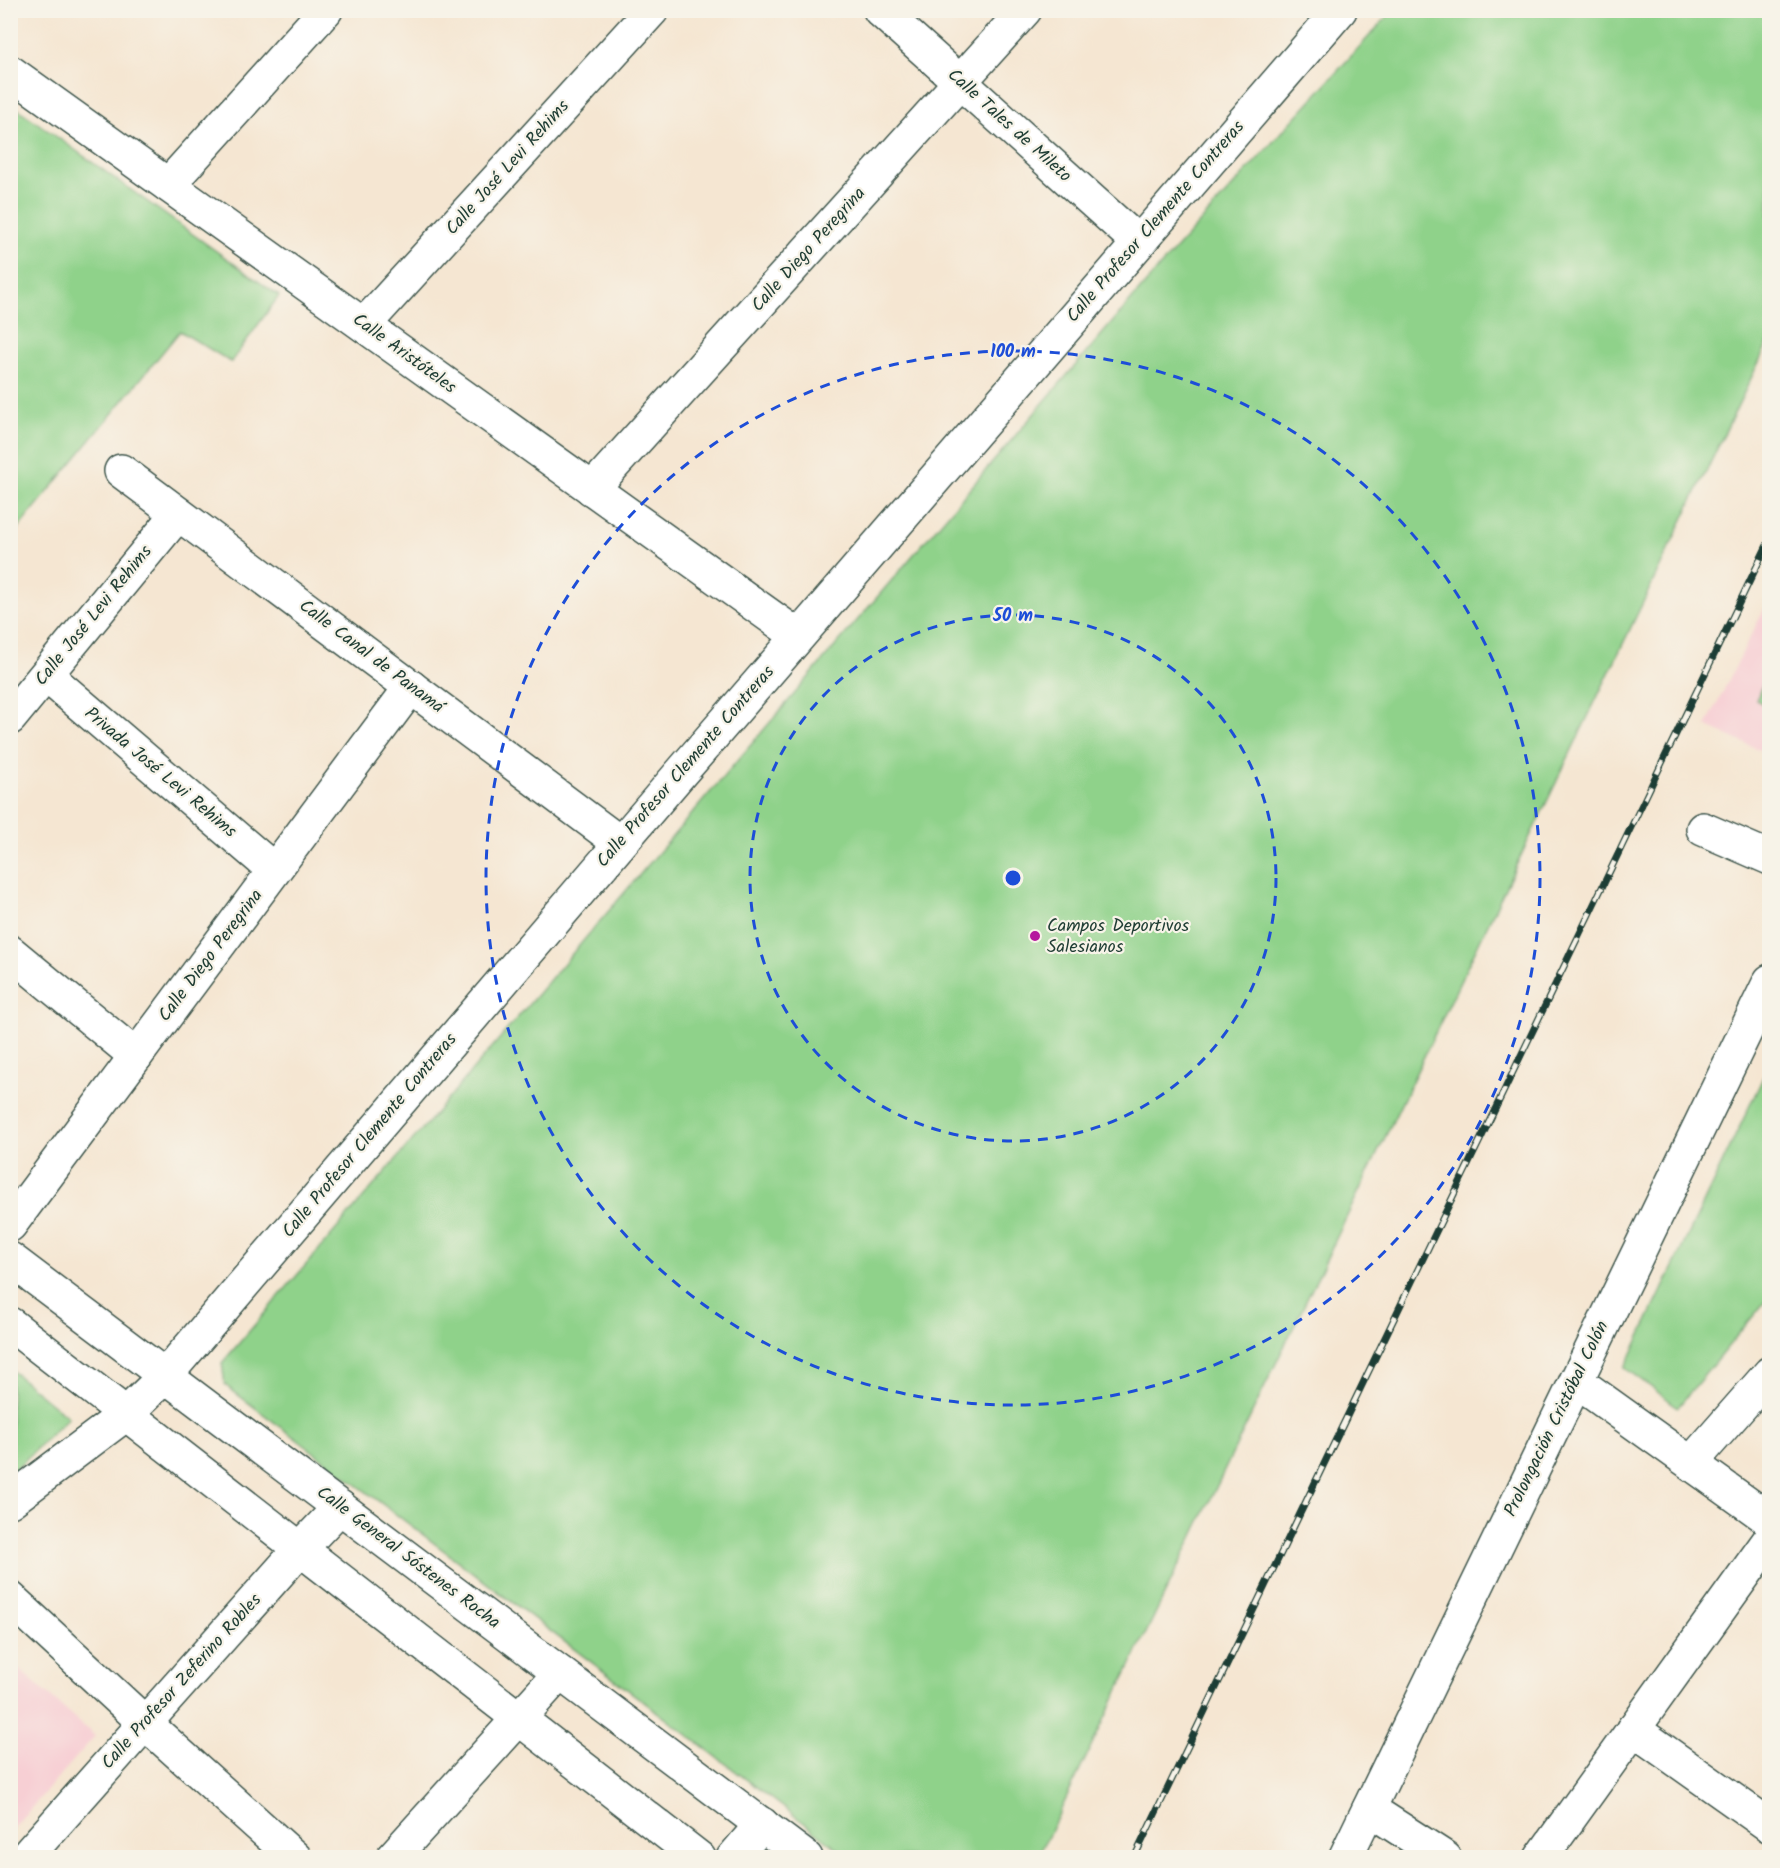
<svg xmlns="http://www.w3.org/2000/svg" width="1780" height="1868" viewBox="0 0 1780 1868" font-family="Kalam,sans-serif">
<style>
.built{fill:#f7cfd4}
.green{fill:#8fd28a;stroke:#57885f;stroke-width:1.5}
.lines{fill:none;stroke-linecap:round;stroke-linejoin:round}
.street-casing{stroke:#3f564c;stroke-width:36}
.street{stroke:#fff;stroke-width:33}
.rail-casing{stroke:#1f3d34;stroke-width:7}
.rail{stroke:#f7f3e8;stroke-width:4.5;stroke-dasharray:14;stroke-linecap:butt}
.ring{fill:none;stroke:#1d4ed8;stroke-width:3;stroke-dasharray:10 8}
.poi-dot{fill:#b5179e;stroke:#f7f3e8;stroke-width:2}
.labels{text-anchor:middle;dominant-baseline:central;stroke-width:4.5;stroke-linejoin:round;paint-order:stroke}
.street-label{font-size:18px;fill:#1f3d34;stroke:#f7f3e8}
.poi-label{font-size:18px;fill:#1f3d34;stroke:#f7f3e8;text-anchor:start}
.centre{fill:#1d4ed8;stroke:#f7f3e8;stroke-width:3}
.ring-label{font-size:18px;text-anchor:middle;font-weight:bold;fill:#1d4ed8;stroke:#f7f3e8;stroke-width:4.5;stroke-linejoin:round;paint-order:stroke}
</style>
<rect width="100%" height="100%" fill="#f7f3e8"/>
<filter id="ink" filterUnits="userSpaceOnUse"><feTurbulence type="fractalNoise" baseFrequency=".0167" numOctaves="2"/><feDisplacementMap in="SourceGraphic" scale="12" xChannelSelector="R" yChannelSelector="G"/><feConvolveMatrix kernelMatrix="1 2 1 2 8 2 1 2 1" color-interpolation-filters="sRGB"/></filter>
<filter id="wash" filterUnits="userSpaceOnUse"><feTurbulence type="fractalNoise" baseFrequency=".008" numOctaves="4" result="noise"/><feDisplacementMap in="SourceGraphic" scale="24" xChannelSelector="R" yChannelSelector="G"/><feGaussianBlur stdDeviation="1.35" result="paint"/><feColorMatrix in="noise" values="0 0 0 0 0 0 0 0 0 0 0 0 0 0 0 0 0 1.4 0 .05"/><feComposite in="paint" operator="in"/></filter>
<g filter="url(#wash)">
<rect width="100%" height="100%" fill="#f5e6d2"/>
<g class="built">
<polygon points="1769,599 1769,754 1706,726"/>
<polygon points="11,1662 95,1736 11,1831"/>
</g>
<g class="green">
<polygon points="1393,10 1769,11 1769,341 1038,1857 849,1857 225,1385 222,1363 1163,263"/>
<polygon points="11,104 279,296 231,362 180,331 11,537"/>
<polygon points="1769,672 1769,707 1756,700"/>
<polygon points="1769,1065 1769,1297 1678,1407 1625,1368"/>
<polygon points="11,1370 68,1417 11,1474"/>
</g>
</g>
<g filter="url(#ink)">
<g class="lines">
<defs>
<g id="street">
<polyline points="880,10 1138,242"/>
<polyline points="10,72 798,636"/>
<polyline points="168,185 326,10"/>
<polyline points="364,325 652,10"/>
<polyline points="121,471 620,843"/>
<polyline points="592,489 1025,10"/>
<polyline points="46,675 274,870"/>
<polyline points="10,718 178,514"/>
<polyline points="1703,829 1770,858"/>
<polyline points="10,952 136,1056"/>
<polyline points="10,1225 411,687"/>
<polyline points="10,1259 806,1858"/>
<polyline points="10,1324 699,1858"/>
<polyline points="1576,1381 1770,1520"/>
<polyline points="1691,1463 1770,1373"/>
<path d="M10,1501l116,-87 39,-38c390,-457 780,-913 1175,-1366"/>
<polyline points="10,1598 145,1723 295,1858"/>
<polyline points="1633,1729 1770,1826"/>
<polyline points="1369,1809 1445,1858"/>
<polyline points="25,1858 300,1549 340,1507"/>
<polyline points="392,1858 560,1673"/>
<polyline points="733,1858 762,1824"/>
<polyline points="1345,1858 1770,981"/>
<polyline points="1541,1858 1770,1539"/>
</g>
</defs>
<use href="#street" class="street-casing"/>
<use href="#street" class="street"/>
<defs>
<polyline id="rail" points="1134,1858 1770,539"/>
</defs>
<use href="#rail" class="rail-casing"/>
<use href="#rail" class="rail"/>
</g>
</g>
<g class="ring">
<circle cx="1013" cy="878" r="263"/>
<circle cx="1013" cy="878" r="527"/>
</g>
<circle class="poi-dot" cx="1035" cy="936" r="6"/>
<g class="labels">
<g class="street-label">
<text transform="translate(1009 126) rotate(42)">Calle Tales de Mileto</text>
<text transform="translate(508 168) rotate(-48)">Calle José Levi Rehims</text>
<text transform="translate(1156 222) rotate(-49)">Calle Profesor Clemente Contreras</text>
<text transform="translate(809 250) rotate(-48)">Calle Diego Peregrina</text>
<text transform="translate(404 354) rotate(36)">Calle Aristóteles</text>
<text transform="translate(94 616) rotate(-51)">Calle José Levi Rehims</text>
<text transform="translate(371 657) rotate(37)">Calle Canal de Panamá</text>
<text transform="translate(686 767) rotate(-49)">Calle Profesor Clemente Contreras</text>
<text transform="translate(160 773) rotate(40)">Privada José Levi Rehims</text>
<text transform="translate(211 956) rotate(-53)">Calle Diego Peregrina</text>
<text transform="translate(370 1136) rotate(-50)">Calle Profesor Clemente Contreras</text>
<text transform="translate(1557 1419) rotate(-64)">Prolongación Cristóbal Colón</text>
<text transform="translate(408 1558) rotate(37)">Calle General Sóstenes Rocha</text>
<text transform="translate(182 1682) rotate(-48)">Calle Profesor Zeferino Robles</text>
</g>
<g class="poi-label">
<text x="1047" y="926">Campos Deportivos<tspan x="1047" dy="21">Salesianos</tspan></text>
</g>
</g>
<circle cx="1013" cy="878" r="9" class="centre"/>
<g class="ring-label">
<text x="1013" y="357">100 m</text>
<text x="1013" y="621">50 m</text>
</g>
<rect width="1780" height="1868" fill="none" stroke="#f7f3e8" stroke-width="36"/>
</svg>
